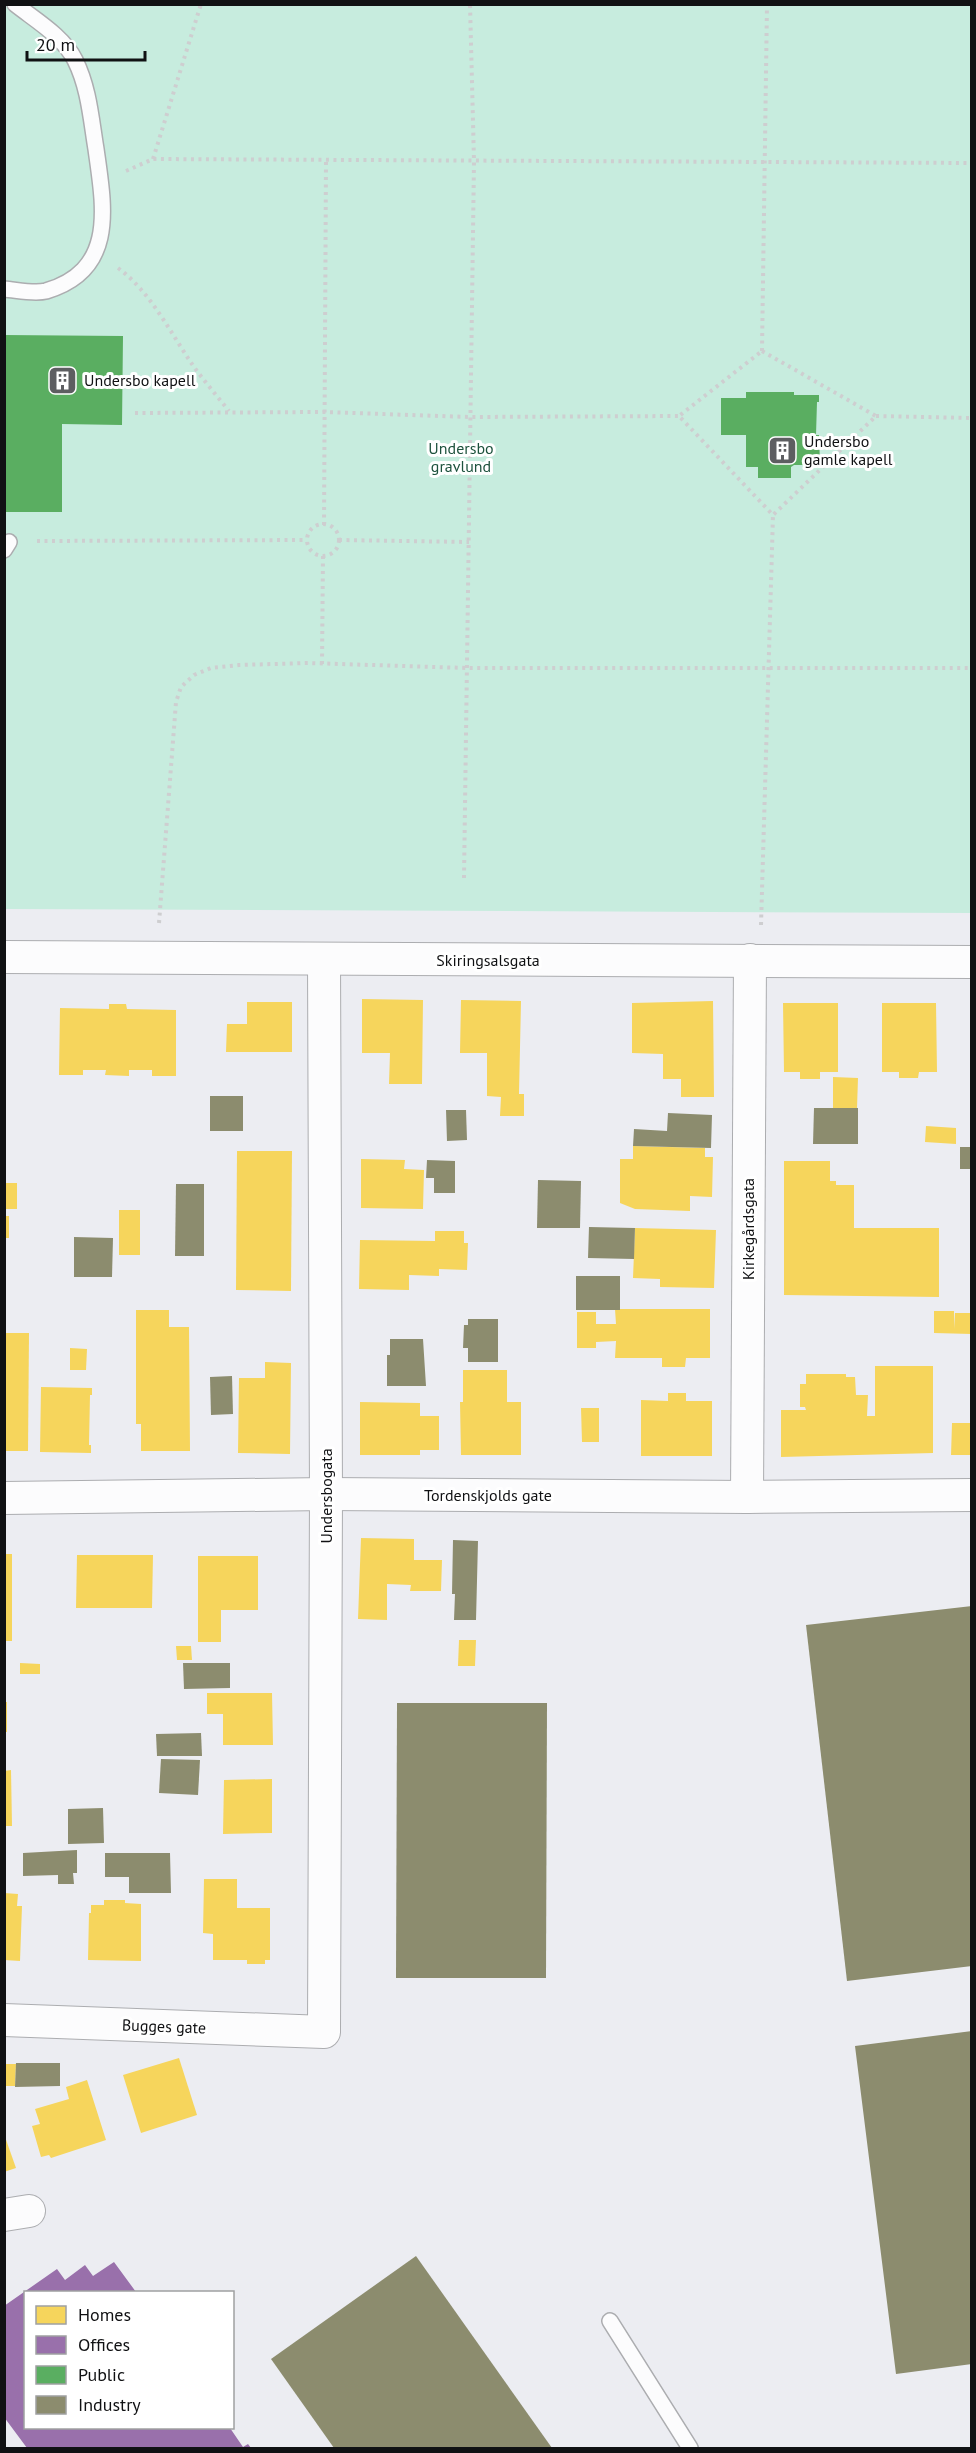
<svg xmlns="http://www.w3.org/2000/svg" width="976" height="2453" viewBox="0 0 976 2453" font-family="'PT Sans',sans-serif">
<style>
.green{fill:#c7ecde}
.homes{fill:#f6d55c}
.offices{fill:#9970ab}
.public{fill:#5aae61}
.industry{fill:#8c8c6e}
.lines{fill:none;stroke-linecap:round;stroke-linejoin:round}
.lane-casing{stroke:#acadb0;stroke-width:18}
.street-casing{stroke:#acadb0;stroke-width:34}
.path{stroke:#ceced0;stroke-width:4;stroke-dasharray:3 4.5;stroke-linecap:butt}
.lane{stroke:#fcfcfd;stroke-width:15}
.street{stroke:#fcfcfd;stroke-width:32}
.labels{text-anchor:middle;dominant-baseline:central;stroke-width:6;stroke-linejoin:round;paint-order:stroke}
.poi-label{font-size:16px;fill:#101113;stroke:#fff;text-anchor:start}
.park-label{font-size:16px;fill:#1d523d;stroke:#fff}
.street-label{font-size:16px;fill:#101113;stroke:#fff}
</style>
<rect width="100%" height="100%" fill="#ecedf2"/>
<polygon class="green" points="5,5 971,5 971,913 5,909"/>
<g class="homes">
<polygon points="362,999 423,1000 422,1084 389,1084 390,1053 362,1053"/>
<polygon points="461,1000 521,1001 519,1094 524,1094 524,1116 500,1116 501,1097 487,1096 487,1053 460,1053"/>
<polygon points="713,1001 714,1097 681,1097 681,1079 663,1079 663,1054 632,1053 632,1003"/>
<polygon points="247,1002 292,1002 292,1052 226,1052 227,1024 247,1024"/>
<polygon points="783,1003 838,1003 838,1072 820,1072 820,1079 800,1079 800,1072 784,1072"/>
<polygon points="882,1003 936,1003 937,1072 919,1072 918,1078 899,1078 899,1072 882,1072"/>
<polygon points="109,1004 126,1004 127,1009 176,1010 176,1076 152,1076 152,1070 129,1070 129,1076 105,1075 106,1070 83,1070 83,1075 59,1075 60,1008 109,1009"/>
<polygon points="833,1077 858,1078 857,1108 833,1108"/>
<polygon points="926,1126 956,1128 956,1144 925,1142"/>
<polygon points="633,1146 705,1148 705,1157 713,1157 712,1197 690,1196 690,1211 635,1209 620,1203 620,1159 633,1159"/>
<polygon points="237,1151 292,1151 291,1291 236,1290"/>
<polygon points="361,1159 405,1160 404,1169 424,1170 423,1209 361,1208"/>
<polygon points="784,1161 830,1161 830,1181 836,1181 836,1185 854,1185 854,1228 939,1228 939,1297 784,1295"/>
<rect x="4" y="1183" width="13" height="26"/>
<rect x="119" y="1210" width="21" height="45"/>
<rect x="4" y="1216" width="5" height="22"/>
<polygon points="635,1228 716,1230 714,1288 660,1287 660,1279 633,1278"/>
<polygon points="435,1231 464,1231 464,1243 468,1243 467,1270 439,1269 439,1276 409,1275 409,1290 359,1289 360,1240 435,1241"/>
<polygon points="615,1309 710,1309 710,1358 686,1358 685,1367 662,1367 662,1358 615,1358 616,1341 596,1342 596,1348 577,1348 577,1312 596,1312 596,1324 616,1324"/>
<polygon points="136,1310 169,1310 169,1327 189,1327 190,1451 141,1451 141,1424 136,1424"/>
<polygon points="934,1311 954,1311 954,1329 955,1313 970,1313 972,1334 934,1333"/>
<polygon points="4,1333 29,1333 28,1451 4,1451"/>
<polygon points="70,1348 87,1349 86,1370 70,1370"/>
<polygon points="265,1362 291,1363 290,1454 238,1453 239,1378 265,1378"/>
<polygon points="875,1366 933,1366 933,1453 781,1457 781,1410 806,1410 805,1407 800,1407 800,1384 806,1384 806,1374 846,1374 846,1377 855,1377 856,1395 868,1395 867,1416 875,1416"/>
<polygon points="463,1370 507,1370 507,1402 521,1402 521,1455 461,1455 460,1402 463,1402"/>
<polygon points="41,1387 92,1388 92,1395 90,1395 89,1445 91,1445 91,1453 40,1452"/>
<polygon points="668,1393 686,1393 686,1401 712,1401 712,1456 641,1456 641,1400 668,1401"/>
<polygon points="360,1402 420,1403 420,1416 439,1416 439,1450 420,1450 420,1455 360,1455"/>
<polygon points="581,1408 599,1408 599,1442 582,1442"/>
<polygon points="952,1423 972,1423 972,1455 951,1455"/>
<polygon points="361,1538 414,1539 414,1560 442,1560 441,1591 410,1591 411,1585 387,1584 387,1620 358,1619"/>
<rect x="4" y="1554" width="8" height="87"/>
<polygon points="77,1555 153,1555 152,1608 76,1608"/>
<polygon points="198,1556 258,1556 258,1610 221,1610 221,1642 198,1642"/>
<polygon points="459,1640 476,1640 475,1666 458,1666"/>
<polygon points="176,1646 191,1646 192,1660 177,1660"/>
<polygon points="20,1663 40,1664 40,1674 20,1674"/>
<polygon points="207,1693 272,1693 273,1745 223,1745 223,1714 207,1714"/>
<rect x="4" y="1702" width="3" height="30"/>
<polygon points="11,1770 12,1826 4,1826 4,1771"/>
<polygon points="272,1779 272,1833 223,1834 224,1780"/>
<polygon points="204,1879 237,1879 237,1908 270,1908 270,1960 265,1960 265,1964 247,1964 247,1960 213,1960 213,1934 203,1933"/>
<polygon points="4,1893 18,1894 17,1906 22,1906 20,1961 4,1960"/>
<polygon points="104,1900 125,1900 125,1903 141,1904 141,1961 88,1960 89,1913 91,1913 91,1905 104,1905"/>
<polygon points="179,2058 197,2115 141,2133 123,2075"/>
<polygon points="4,2064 16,2064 15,2086 4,2086"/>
<polygon points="87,2080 106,2140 51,2158 49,2155 41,2157 32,2126 40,2124 35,2109 69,2099 66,2087"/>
<polygon points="4,2134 16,2168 4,2172"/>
</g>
<polygon class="offices" points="114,2262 136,2292 26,2292 26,2428 230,2428 243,2447 248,2444 251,2448 27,2448 4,2417 4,2306 57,2269 65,2280 85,2265 93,2276"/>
<g class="public">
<polygon points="4,335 123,336 122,425 62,424 62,512 4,512"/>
<polygon points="746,392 794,392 794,395 819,395 819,402 817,402 816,435 819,435 820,465 794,465 791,467 791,478 758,478 758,467 746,467 746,435 721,435 721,398 746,398"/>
</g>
<g class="industry">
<rect x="210" y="1096" width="33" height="35"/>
<polygon points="814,1108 858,1108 858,1144 813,1144"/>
<polygon points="446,1110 466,1110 467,1140 447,1141"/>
<polygon points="668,1113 712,1115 711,1148 633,1146 634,1129 667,1131"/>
<rect x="960" y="1147" width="12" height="22"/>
<polygon points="427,1160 455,1161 455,1193 434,1193 434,1178 426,1178"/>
<polygon points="538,1180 581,1181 580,1228 537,1228"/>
<polygon points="176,1184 204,1184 204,1256 175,1256"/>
<polygon points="589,1227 635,1228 634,1259 588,1258"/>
<polygon points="74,1237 113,1238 112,1277 74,1277"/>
<rect x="576" y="1276" width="44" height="34"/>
<polygon points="468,1319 498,1319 498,1362 468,1362 468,1348 463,1348 464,1325 468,1325"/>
<polygon points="390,1339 423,1339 426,1386 387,1386 387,1355 390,1355"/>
<polygon points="232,1376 233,1414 211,1415 210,1377"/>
<polygon points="453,1540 478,1541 476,1620 454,1620 455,1594 452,1594"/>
<polygon points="972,1606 972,1966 847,1981 806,1625"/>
<polygon points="183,1663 230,1663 230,1688 184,1689"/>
<polygon points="397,1703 547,1703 546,1978 396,1978"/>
<polygon points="201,1733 202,1756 157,1756 156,1734"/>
<polygon points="161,1759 200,1760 198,1795 159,1793"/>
<polygon points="103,1808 104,1843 68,1844 68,1809"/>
<polygon points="77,1850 77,1873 73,1873 74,1884 58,1884 58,1875 23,1876 23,1853"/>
<polygon points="105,1853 170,1853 171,1893 129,1893 129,1877 105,1877"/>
<polygon points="972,2031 972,2364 896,2374 855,2046"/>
<polygon points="16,2063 60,2063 60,2086 15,2087"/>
<polygon points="416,2256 552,2448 334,2448 271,2359"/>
</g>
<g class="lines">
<defs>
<g id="lane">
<path d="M4,289c13,1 30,5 42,2 71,-21 58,-84 50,-142 -5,-30 -7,-61 -21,-89 -12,-24 -40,-40 -60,-56"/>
<polyline points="4,550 9,542"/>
<polyline points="610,2321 690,2448"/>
</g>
<g id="street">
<polyline points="4,957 972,962"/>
<polyline points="747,1497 750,960"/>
<polyline points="4,1498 326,1494 747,1497 972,1495"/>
<polyline points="4,2020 324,2032 326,1494 324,959"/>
<polyline points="4,2215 29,2211"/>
</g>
</defs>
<use href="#lane" class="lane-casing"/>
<use href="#street" class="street-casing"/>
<g class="path">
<polyline points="153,159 201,4"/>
<polyline points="126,171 153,159 972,163"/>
<path d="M118,268c33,24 53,66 76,99 11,15 23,29 35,44"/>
<polygon points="762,351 876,416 773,515 679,416"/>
<polyline points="762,351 767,4"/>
<polyline points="135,413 323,412 470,417 679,416"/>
<polyline points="876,416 972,418"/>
<circle cx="323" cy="540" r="16"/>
<polyline points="324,525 326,160"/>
<polyline points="339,540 469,542"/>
<polyline points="37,541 307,540"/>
<polyline points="322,664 323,555"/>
<polyline points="464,878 474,161 470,4"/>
<polyline points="159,923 176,702 181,687 194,675 211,668 239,665 308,663 467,668 972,668"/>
<polyline points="761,925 773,515"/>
</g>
<use href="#lane" class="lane"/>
<use href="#street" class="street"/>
</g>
<defs>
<symbol id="building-square" viewBox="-11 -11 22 22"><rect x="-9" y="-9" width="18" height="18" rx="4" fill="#5d5e61" stroke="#fff"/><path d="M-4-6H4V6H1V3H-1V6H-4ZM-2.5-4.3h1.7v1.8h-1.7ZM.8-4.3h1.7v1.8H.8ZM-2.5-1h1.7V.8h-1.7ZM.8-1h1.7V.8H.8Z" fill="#fff"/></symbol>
</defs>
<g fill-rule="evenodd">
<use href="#building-square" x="46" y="364" width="33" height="33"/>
<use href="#building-square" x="766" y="434" width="33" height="33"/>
</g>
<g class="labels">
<g class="poi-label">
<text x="84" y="380">Undersbo kapell</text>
<text x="804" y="441">Undersbo<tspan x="804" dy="18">gamle kapell</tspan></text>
</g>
<g class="park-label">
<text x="461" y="448">Undersbo<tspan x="461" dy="18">gravlund</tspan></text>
</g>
<g class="street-label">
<text x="488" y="960">Skiringsalsgata</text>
<text transform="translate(748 1229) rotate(-90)">Kirkegårdsgata</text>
<text x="488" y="1495">Tordenskjolds gate</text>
<text transform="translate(326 1496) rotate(-90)">Undersbogata</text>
<text transform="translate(164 2026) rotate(2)">Bugges gate</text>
</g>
</g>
<rect width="976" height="2453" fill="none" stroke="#101113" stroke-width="12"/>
<rect x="24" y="2291" width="210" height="138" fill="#ffffff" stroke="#9fa0a1" stroke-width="1.5"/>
<rect x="36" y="2306" width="30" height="18" fill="#f6d55c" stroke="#9fa0a1" stroke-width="1.5"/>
<text x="78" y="2321" font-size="18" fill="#101113">Homes</text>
<rect x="36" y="2336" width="30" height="18" fill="#9970ab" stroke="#9fa0a1" stroke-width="1.5"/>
<text x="78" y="2351" font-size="18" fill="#101113">Offices</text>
<rect x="36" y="2366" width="30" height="18" fill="#5aae61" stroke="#9fa0a1" stroke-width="1.5"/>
<text x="78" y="2381" font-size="18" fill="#101113">Public</text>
<rect x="36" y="2396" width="30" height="18" fill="#8c8c6e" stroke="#9fa0a1" stroke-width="1.5"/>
<text x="78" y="2411" font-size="18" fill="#101113">Industry</text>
<path d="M27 51v9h118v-9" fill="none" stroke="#101113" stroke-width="3"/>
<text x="36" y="51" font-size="18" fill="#101113" stroke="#ffffff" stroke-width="4.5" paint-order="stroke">20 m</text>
</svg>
